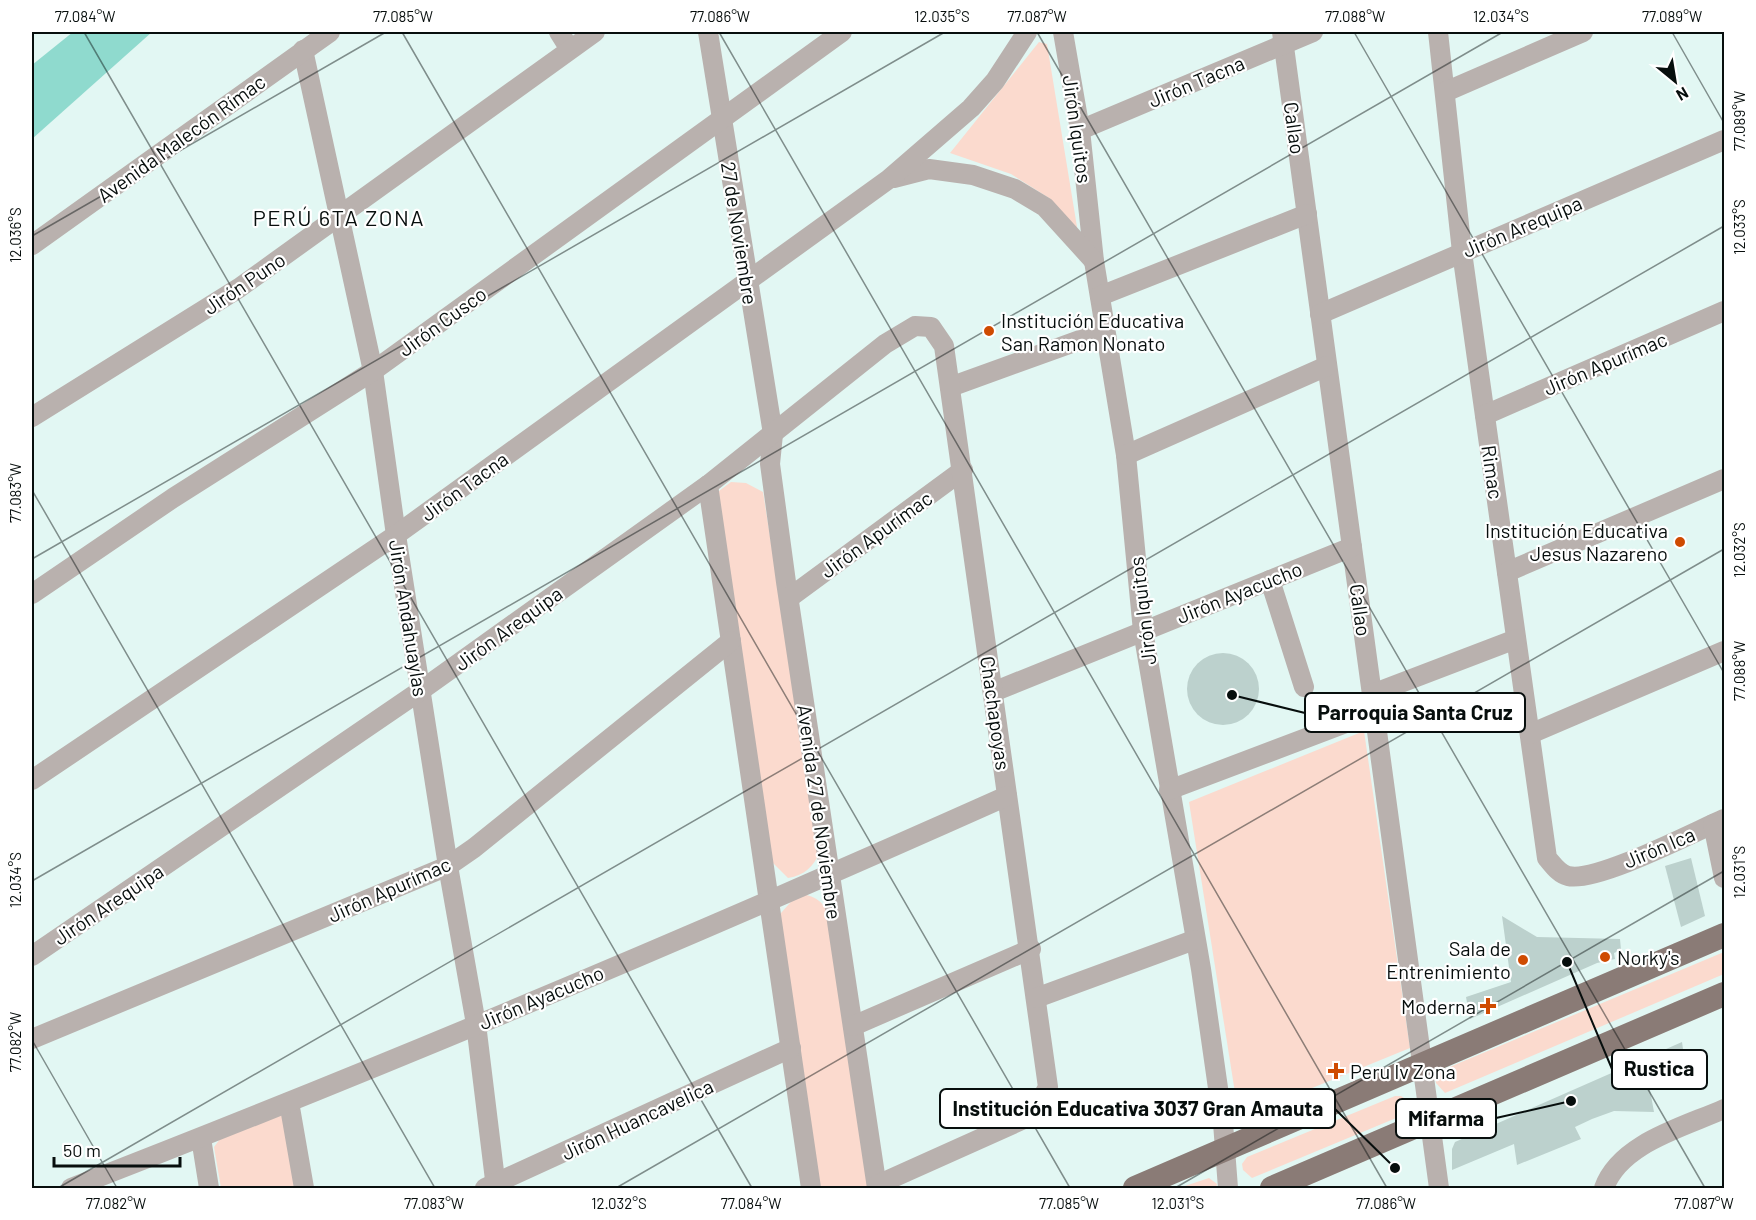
<svg xmlns="http://www.w3.org/2000/svg" width="1756" height="1220" viewBox="0 0 1756 1220" font-family="Barlow,sans-serif">
<style>
.green{fill:#fbdace}
.water{fill:#8fdace}
.building{fill:#bcd1cd}
.lines{fill:none;stroke-linecap:round;stroke-linejoin:round}
.minor{stroke:#b9b1ae;stroke-width:20}
.major{stroke:#8a7b76;stroke-width:24}
.ticks{fill:none;stroke:#070e0d;stroke-width:1.5;stroke-opacity:0.45}
.poi-dot{fill:#cf4b01;stroke:#fff;stroke-width:2}
.labels{text-anchor:middle;dominant-baseline:central;stroke-width:4.5;stroke-linejoin:round;paint-order:stroke}
.street-label{font-size:20px;fill:#070e0d;stroke:#fff}
.poi-label{font-size:20px;fill:#070e0d;stroke:#fff;text-anchor:start}
.quarter-label{font-size:22px;letter-spacing:1.5px;fill:#070e0d;stroke:#fff}
.leader{fill:none;stroke:#070e0d;stroke-width:2}
.callout-dot{fill:#070e0d;stroke:#fff;stroke-width:2}
.callout{fill:#fff;stroke:#070e0d;stroke-width:2}
.callout-label{font-size:21px;text-anchor:middle;font-weight:bold;fill:#070e0d}
.neatline{fill:none;stroke:#070e0d;stroke-width:2}
.ticks-label{font-size:15px;text-anchor:middle;fill:#070e0d}
</style>
<rect width="100%" height="100%" fill="#e2f7f3"/>
<g class="green">
<polygon points="1039,42 1047,44 1078,233 1049,198 1011,174 950,153"/>
<path d="M731,482l15,1 17,9 57,360c-7,15 -15,23 -32,26l-21,-21 -50,-350 2,-16z"/>
<polygon points="1364,731 1410,1048 1239,1118 1189,802"/>
<path d="M798,894c17,1 24,7 32,21l40,273h-53l-38,-265 2,-10z"/>
<polygon points="1724,952 1724,974 1445,1093 1436,1083 1435,1077 1440,1071"/>
<polygon points="1395,1096 1401,1096 1410,1102 1409,1108 1401,1116 1252,1178 1243,1170 1242,1164 1247,1157"/>
<polygon points="281,1115 288,1118 298,1188 221,1188 214,1147 220,1139"/>
<polygon points="1209,1178 1217,1184 1216,1188 1179,1188"/>
</g>
<polygon class="water" points="73,32 152,32 32,139 32,65"/>
<g class="building">
<circle cx="1223" cy="689" r="36"/>
<polygon points="1691,858 1705,916 1681,927 1665,866"/>
<polygon points="1502,916 1537,937 1620,939 1621,950 1614,953 1615,959 1597,963 1470,1019 1466,997 1511,982"/>
<polygon points="1682,1042 1687,1077 1650,1090 1654,1112 1614,1111 1592,1119 1575,1127 1581,1139 1517,1165 1514,1144 1452,1170 1452,1149 1455,1142"/>
</g>
<g class="lines">
<g class="minor">
<polyline points="559,32 569,48"/>
<polyline points="708,32 773,434 770,464 786,582 877,1188"/>
<polyline points="1063,32 1080,130 1094,261 1126,455 1143,631 1201,969 1223,1123 1228,1188"/>
<polyline points="1282,32 1439,1188"/>
<path d="M1438,32l24,220 85,606c6,7 12,16 21,18 28,7 126,-44 156,-57"/>
<polyline points="303,50 373,371 396,535 448,866 476,1024 496,1188"/>
<polyline points="1445,92 1583,32"/>
<polyline points="1080,130 1313,32"/>
<polyline points="894,178 929,169 973,175 1015,189 1045,207 1094,261"/>
<polyline points="32,245 330,32"/>
<polyline points="1100,296 1307,214"/>
<polyline points="1320,314 1724,140"/>
<polyline points="950,387 1105,331"/>
<polyline points="1485,415 1724,311"/>
<polyline points="32,417 239,288 595,32"/>
<polyline points="1126,455 1327,366"/>
<polyline points="708,485 811,1188"/>
<polyline points="1507,572 1724,479"/>
<polyline points="1270,580 1304,687"/>
<polyline points="32,594 173,498 373,371 842,32"/>
<polyline points="789,598 963,470"/>
<polyline points="993,692 1352,547"/>
<polyline points="1372,694 1516,639"/>
<polyline points="1530,734 1724,651"/>
<polyline points="32,780 396,535 889,179 971,108 995,81 1027,32"/>
<polyline points="1169,790 1375,712"/>
<polyline points="1713,824 1724,878"/>
<polyline points="32,956 420,691 708,485 885,344 915,326 931,327 944,346 1048,1087 1033,1115 877,1185"/>
<polyline points="1036,998 1194,940"/>
<polyline points="853,1026 1031,949"/>
<polyline points="32,1039 448,866 474,848 731,641"/>
<polyline points="289,1102 304,1188"/>
<polyline points="201,1138 209,1188"/>
<path d="M71,1188c315,-122 627,-254 936,-392"/>
<polyline points="485,1188 791,1048"/>
<path d="M1604,1188c16,-45 80,-61 120,-79"/>
</g>
<g class="major">
<polyline points="1135,1188 1724,935"/>
<polyline points="1272,1188 1724,994"/>
</g>
</g>
<path class="ticks" d="M84,32l668,1156M402,32l668,1156M719,32l668,1156M1037,32l668,1156M1354,32l370,641M1672,32l52,91M32,236l354,-204M32,490l403,698M32,559l913,-527M32,881l1471,-849M32,1040l85,148M58,1188l1666,-962M616,1188l1108,-639M1175,1188l549,-317"/>
<g class="poi-dot">
<circle cx="989" cy="331" r="6"/>
<circle cx="1680" cy="542" r="6"/>
<circle cx="1605" cy="957" r="6"/>
<circle cx="1523" cy="960" r="6"/>
<path d="M1485 997h6v6h6v6h-6v6h-6v-6h-6v-6h6z"/>
<path d="M1333 1062h6v6h6v6h-6v6h-6v-6h-6v-6h6z"/>
</g>
<g class="labels">
<g class="street-label">
<text transform="translate(1196 81) rotate(-23)">Jirón Tacna</text>
<text transform="translate(1295 128) rotate(82)">Callao</text>
<text transform="translate(1078 129) rotate(82)">Jirón Iquitos</text>
<text transform="translate(181 138) rotate(-36)">Avenida Malecón Rímac</text>
<text transform="translate(1522 226) rotate(-23)">Jirón Arequipa</text>
<text transform="translate(740 233) rotate(81)">27 de Noviembre</text>
<text transform="translate(244 283) rotate(-34)">Jirón Puno</text>
<text transform="translate(442 321) rotate(-36)">Jirón Cusco</text>
<text transform="translate(1605 363) rotate(-23)">Jirón Apurímac</text>
<text transform="translate(1493 472) rotate(82)">Rimac</text>
<text transform="translate(464 486) rotate(-36)">Jirón Tacna</text>
<text transform="translate(876 534) rotate(-36)">Jirón Apurímac</text>
<text transform="translate(1239 592) rotate(-22)">Jirón Ayacucho</text>
<text transform="translate(1361 610) rotate(82)">Callao</text>
<text transform="translate(1142 611) rotate(-97)">Jirón Iquitos</text>
<text transform="translate(409 618) rotate(81)">Jirón Andahuaylas</text>
<text transform="translate(508 628) rotate(-36)">Jirón Arequipa</text>
<text transform="translate(996 713) rotate(82)">Chachapoyas</text>
<text transform="translate(820 812) rotate(82)">Avenida 27 de Noviembre</text>
<text transform="translate(1659 847) rotate(-23)">Jirón Ica</text>
<text transform="translate(389 889) rotate(-24)">Jirón Apurímac</text>
<text transform="translate(108 904) rotate(-34)">Jirón Arequipa</text>
<text transform="translate(541 997) rotate(-23)">Jirón Ayacucho</text>
<text transform="translate(637 1119) rotate(-25)">Jirón Huancavelica</text>
</g>
<g class="poi-label">
<text x="1001" y="320">Institución Educativa<tspan x="1001" dy="23">San Ramon Nonato</tspan></text>
<text x="1668" y="530" text-anchor="end">Institución Educativa<tspan x="1668" dy="23">Jesus Nazareno</tspan></text>
<text x="1511" y="948" text-anchor="end">Sala de<tspan x="1511" dy="23">Entrenimiento</tspan></text>
<text x="1617" y="957">Norky's</text>
<text x="1476" y="1006" text-anchor="end">Moderna</text>
<text x="1350" y="1071">Peru Iv Zona</text>
</g>
<g class="quarter-label">
<text x="339" y="217">PERÚ 6TA ZONA</text>
</g>
</g>
<path class="leader" d="M1232 695L1305 713M1567 962L1612 1069M1395 1168L1335 1109M1571 1101L1496 1118"/>
<g class="callout-dot">
<circle cx="1232" cy="695" r="6"/>
<circle cx="1567" cy="962" r="6"/>
<circle cx="1395" cy="1168" r="6"/>
<circle cx="1571" cy="1101" r="6"/>
</g>
<g class="callout">
<rect x="1305" y="693" width="220" height="39" rx="6"/>
<rect x="1612" y="1050" width="95" height="39" rx="6"/>
<rect x="940" y="1089" width="395" height="39" rx="6"/>
<rect x="1396" y="1099" width="100" height="39" rx="6"/>
</g>
<g class="callout-label">
<text x="1415" y="720">Parroquia Santa Cruz</text>
<text x="1659" y="1076">Rustica</text>
<text x="1138" y="1116">Institución Educativa 3037 Gran Amauta</text>
<text x="1446" y="1126">Mifarma</text>
</g>
<rect width="1756" height="1220" fill="none" stroke="#ffffff" stroke-width="66"/>
<g transform="translate(1675 81) rotate(150)" stroke="#ffffff" stroke-width="4.5" paint-order="stroke">
<path d="M0-4.5L10 22L0 15L-10 22Z" fill="#070e0d"/>
<text y="-9" font-size="16" font-weight="bold" text-anchor="middle" fill="#070e0d">N</text>
</g>
<path d="M54 1157v9h126v-9" fill="none" stroke="#070e0d" stroke-width="3"/>
<text x="63" y="1157" font-size="18" fill="#070e0d" stroke="#ffffff" stroke-width="4.5" paint-order="stroke">50 m</text>
<rect x="33" y="33" width="1690" height="1154" class="neatline"/>
<g class="ticks-label">
<text x="85" y="22">77.084°W</text>
<text x="403" y="22">77.085°W</text>
<text x="720" y="22">77.086°W</text>
<text x="942" y="22">12.035°S</text>
<text x="1037" y="22">77.087°W</text>
<text x="1355" y="22">77.088°W</text>
<text x="1501" y="22">12.034°S</text>
<text x="1672" y="22">77.089°W</text>
<text transform="translate(1740 121) rotate(-90)" y="5">77.089°W</text>
<text transform="translate(1740 227) rotate(-90)" y="5">12.033°S</text>
<text transform="translate(16 235) rotate(-90)" y="5">12.036°S</text>
<text transform="translate(16 493) rotate(-90)" y="5">77.083°W</text>
<text transform="translate(1740 550) rotate(-90)" y="5">12.032°S</text>
<text transform="translate(1740 671) rotate(-90)" y="5">77.088°W</text>
<text transform="translate(1740 872) rotate(-90)" y="5">12.031°S</text>
<text transform="translate(16 880) rotate(-90)" y="5">12.034°S</text>
<text transform="translate(16 1042) rotate(-90)" y="5">77.082°W</text>
<text x="116" y="1209">77.082°W</text>
<text x="434" y="1209">77.083°W</text>
<text x="619" y="1209">12.032°S</text>
<text x="751" y="1209">77.084°W</text>
<text x="1069" y="1209">77.085°W</text>
<text x="1178" y="1209">12.031°S</text>
<text x="1386" y="1209">77.086°W</text>
<text x="1704" y="1209">77.087°W</text>
</g>
</svg>
